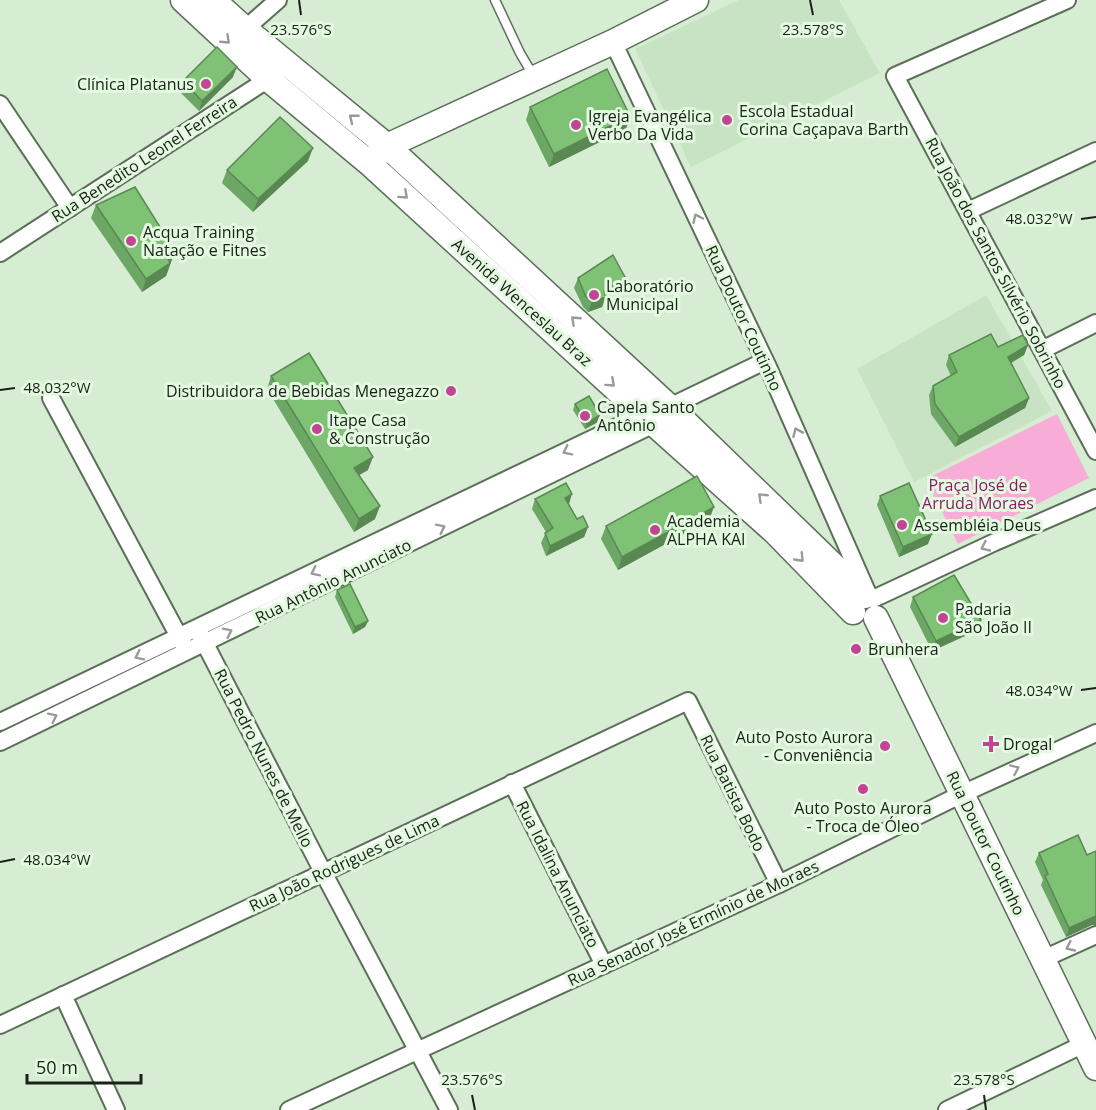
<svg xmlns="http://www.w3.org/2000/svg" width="1096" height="1110" viewBox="0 0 1096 1110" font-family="'Open Sans',sans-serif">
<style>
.built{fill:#c8e3c4}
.green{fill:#f7add7}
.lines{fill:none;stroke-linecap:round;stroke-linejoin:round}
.lane-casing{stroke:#5c6f59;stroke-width:11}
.street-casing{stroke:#5c6f59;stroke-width:20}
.secondary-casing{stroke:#5c6f59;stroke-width:27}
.lane{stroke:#fff;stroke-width:8}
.street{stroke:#fff;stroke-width:16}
.secondary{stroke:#fff;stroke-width:24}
.wall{fill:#6da765}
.shaded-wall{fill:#598852}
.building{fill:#7fc275;stroke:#598852;stroke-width:1.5}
.oneway{stroke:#989b97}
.ticks{fill:none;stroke:#192118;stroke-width:2}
.poi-dot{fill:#c14594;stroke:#e3f9e0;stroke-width:2}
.labels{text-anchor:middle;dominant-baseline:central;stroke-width:6;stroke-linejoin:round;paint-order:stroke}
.poi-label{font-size:16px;fill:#192118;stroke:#e3f9e0;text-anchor:start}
.street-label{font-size:16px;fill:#192118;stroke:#e3f9e0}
.park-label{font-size:16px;fill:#871d64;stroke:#e3f9e0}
.ticks-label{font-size:15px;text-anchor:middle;fill:#192118;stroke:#e3f9e0;stroke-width:6;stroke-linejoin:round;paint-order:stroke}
</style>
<rect width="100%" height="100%" fill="#d6ecd3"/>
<g class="built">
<polygon points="739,0 839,0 880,73 691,167 635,49"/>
<polygon points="986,295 1052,411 914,482 857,369"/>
</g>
<polygon class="green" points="1057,414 1089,478 958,544 926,479"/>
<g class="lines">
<defs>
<polyline id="lane" points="495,0 520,53 533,75"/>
<g id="street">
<polyline points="1067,0 895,76 1096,451"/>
<polyline points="245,29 278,0"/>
<polyline points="613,42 768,367 868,594"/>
<polyline points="0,104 70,208"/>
<polyline points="968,211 1096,151"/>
<polyline points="0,253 276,74"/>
<polyline points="1042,350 1096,323"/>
<polyline points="51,398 184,646"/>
<polyline points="873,599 995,542 1096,498"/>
<polyline points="200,634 323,872 449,1110"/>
<polyline points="0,722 644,414 659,412 765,361"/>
<polyline points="0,742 654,424 658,415"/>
<polyline points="512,783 604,965"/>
<polyline points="1043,959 1096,935"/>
<polyline points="63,995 116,1110"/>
<polyline points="0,1025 688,701 779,884"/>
<polyline points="289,1110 779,884 962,794 1096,733"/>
<polyline points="947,1110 1084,1044"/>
</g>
<g id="secondary">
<polyline points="183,0 268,79 369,163 654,424 776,533 853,612"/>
<polyline points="213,0 245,29 387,146 675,412 865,596"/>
<polyline points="377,155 387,146 613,42 696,0"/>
<polyline points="876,618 1096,1068"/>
</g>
</defs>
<use href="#lane" class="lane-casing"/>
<use href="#street" class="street-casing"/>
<use href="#secondary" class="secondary-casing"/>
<use href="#lane" class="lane"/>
<use href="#street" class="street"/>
<use href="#secondary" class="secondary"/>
</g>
<g class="wall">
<polygon points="233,77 199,111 179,91 183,81"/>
<polygon points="530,107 626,129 549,167 526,120"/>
<polygon points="308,161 253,212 222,183 227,170"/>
<polygon points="96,205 175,251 166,276 142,292 91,218"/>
<polygon points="578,278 623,289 605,298 602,307 588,312 583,307 574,288"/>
<polygon points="1028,345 1024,355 1011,363 1029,398 1025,408 955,447 931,414 929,395 933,386 951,376 946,365 949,355 998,347"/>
<polygon points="271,376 368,470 359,475 375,519 354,532 267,389"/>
<polygon points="575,404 598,422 585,429 573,410"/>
<polygon points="880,496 928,544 899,557 877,505"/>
<polygon points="535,499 569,504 577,519 588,527 584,537 546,556 541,543 546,532 532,509"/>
<polygon points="709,520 618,570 601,539 606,526"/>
<polygon points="337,590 368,621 365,627 353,634 335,597"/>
<polygon points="913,597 981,620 978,630 932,651 910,607"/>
<polygon points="1039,853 1092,925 1066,937 1041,885 1043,880 1035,862"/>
</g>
<g class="shaded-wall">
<polygon points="237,67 233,77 199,111 202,101"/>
<polygon points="630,116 626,129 549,167 554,154"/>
<polygon points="313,148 308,161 253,212 258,199"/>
<polygon points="175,251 166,276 142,292 146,279 167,257"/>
<polygon points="626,279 623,289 605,298 602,307 588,312 592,302 604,291"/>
<polygon points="1028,345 1024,355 1004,367 1008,357"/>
<polygon points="1029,398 1025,408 955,447 959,437"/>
<polygon points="600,415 598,422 585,429 587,423"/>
<polygon points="373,457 368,470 349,481 354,468"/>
<polygon points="572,494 569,504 561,508 565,498"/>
<polygon points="380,506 375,519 354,532 359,519"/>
<polygon points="714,507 709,520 618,570 622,557"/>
<polygon points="588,527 584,537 546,556 550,546"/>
<polygon points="932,534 928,544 899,557 903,547"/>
<polygon points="981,620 978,630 932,651 936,641"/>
<polygon points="368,621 365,627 353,634 355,627"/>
<polygon points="1096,916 1096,925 1092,925 1066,937 1069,928"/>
</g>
<g class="building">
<polygon points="217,47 237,67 202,101 183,81"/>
<polygon points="607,69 630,116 554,154 530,107"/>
<polygon points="280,117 313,148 258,199 227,170"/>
<polygon points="135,187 175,251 167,257 170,263 146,279 96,205"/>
<polygon points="613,255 626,279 604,291 606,297 592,302 586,297 578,278"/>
<polygon points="991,334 998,347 1023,335 1028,345 1008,357 1029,398 959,437 935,404 933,386 957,372 949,355"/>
<polygon points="309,353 373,457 354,468 380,506 359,519 271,376"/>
<polygon points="589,396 600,415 587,423 575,404"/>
<polygon points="697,476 714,507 622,557 606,526"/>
<polygon points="566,483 572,494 565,498 577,519 583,516 588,527 550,546 545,533 553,528 535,499"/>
<polygon points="909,483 932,534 903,547 880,496"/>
<polygon points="954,575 981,620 936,641 913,597"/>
<polygon points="350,584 368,621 355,627 337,590"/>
<polygon points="1078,835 1087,855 1096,851 1096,916 1069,928 1045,876 1048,874 1039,853"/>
</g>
<defs><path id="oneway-chevron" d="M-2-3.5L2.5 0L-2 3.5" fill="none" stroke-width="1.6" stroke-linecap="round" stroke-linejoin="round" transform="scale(1.5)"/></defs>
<g class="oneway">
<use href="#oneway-chevron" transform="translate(226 40) rotate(43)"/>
<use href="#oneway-chevron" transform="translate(353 118) rotate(-141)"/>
<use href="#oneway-chevron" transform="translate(404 195) rotate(42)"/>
<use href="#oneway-chevron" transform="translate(697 218) rotate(-115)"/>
<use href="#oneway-chevron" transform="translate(575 320) rotate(-137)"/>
<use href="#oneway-chevron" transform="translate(611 383) rotate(42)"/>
<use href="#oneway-chevron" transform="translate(797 432) rotate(-114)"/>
<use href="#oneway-chevron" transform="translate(567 451) rotate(154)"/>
<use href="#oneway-chevron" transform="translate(762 497) rotate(-136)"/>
<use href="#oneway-chevron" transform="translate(441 528) rotate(-26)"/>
<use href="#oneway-chevron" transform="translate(985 547) rotate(155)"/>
<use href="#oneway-chevron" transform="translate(800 558) rotate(46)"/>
<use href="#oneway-chevron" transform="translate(315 572) rotate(154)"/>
<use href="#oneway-chevron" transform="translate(228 632) rotate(-26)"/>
<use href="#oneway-chevron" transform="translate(139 656) rotate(154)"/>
<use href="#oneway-chevron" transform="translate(53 717) rotate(-26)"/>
<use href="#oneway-chevron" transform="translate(1015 769) rotate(-24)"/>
<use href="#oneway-chevron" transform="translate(1070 947) rotate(155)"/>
</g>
<path class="ticks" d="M299,0l2,15M810,0l3,15M1081,219l15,-2M0,390l15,-2M1081,690l15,-2M0,862l15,-3M472,1095l3,15M984,1095l2,15"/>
<g class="poi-dot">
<circle cx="206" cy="84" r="6"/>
<circle cx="727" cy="120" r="6"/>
<circle cx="576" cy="125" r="6"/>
<circle cx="131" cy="241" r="6"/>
<circle cx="594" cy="295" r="6"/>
<circle cx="451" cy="391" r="6"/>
<circle cx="585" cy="416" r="6"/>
<circle cx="317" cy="429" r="6"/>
<circle cx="902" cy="525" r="6"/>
<circle cx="655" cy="530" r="6"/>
<circle cx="943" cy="618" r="6"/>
<circle cx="856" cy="649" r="6"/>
<path d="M988 735h6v6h6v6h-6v6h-6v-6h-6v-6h6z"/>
<circle cx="885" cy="746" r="6"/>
<circle cx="863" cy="789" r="6"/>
</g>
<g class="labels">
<g class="poi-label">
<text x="194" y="84" text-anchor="end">Clínica Platanus</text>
<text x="739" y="111">Escola Estadual<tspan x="739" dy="18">Corina Caçapava Barth</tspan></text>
<text x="588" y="116">Igreja Evangélica<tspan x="588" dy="18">Verbo Da Vida</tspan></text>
<text x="143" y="232">Acqua Training<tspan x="143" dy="18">Natação e Fitnes</tspan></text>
<text x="606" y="286">Laboratório<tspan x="606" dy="18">Municipal</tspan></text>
<text x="439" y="391" text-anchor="end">Distribuidora de Bebidas Menegazzo</text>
<text x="597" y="407">Capela Santo<tspan x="597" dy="18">Antônio</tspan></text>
<text x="329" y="420">Itape Casa<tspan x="329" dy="18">&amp; Construção</tspan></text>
<text x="667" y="521">Academia<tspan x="667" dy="18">ALPHA KAI</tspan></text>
<text x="914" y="525">Assembléia Deus</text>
<text x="955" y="609">Padaria<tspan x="955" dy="18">São João II</tspan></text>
<text x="868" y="649">Brunhera</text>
<text x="873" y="737" text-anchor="end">Auto Posto Aurora<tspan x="873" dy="18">- Conveniência</tspan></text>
<text x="1003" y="744">Drogal</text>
<text x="863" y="808" text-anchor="middle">Auto Posto Aurora<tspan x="863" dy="18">- Troca de Óleo</tspan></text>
</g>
<g class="street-label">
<text transform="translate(144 159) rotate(-33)">Rua Benedito Leonel Ferreira</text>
<text transform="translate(996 263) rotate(62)">Rua João dos Santos Silvério Sobrinho</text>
<text transform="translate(522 302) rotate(42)">Avenida Wenceslau Braz</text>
<text transform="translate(744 318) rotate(65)">Rua Doutor Coutinho</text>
<text transform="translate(333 581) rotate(-26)">Rua Antônio Anunciato</text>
<text transform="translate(264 758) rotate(63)">Rua Pedro Nunes de Mello</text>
<text transform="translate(733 793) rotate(64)">Rua Batista Bodo</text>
<text transform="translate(986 843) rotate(64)">Rua Doutor Coutinho</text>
<text transform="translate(344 863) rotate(-25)">Rua João Rodrigues de Lima</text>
<text transform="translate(558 874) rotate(63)">Rua Idalina Anunciato</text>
<text transform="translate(693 923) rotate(-25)">Rua Senador José Ermínio de Moraes</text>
</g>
<g class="park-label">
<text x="978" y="485">Praça José de<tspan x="978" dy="18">Arruda Moraes</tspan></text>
</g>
</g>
<g class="ticks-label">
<text x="301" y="35">23.576°S</text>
<text x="813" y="35">23.578°S</text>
<text x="1039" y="224">48.032°W</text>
<text x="57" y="393">48.032°W</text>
<text x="1039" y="696">48.034°W</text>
<text x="57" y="865">48.034°W</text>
<text x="472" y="1085">23.576°S</text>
<text x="984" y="1085">23.578°S</text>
</g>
<path d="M27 1074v9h114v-9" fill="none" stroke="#192118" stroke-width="3"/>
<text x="36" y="1074" font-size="18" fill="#192118" stroke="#e3f9e0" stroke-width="4.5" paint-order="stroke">50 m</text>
</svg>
